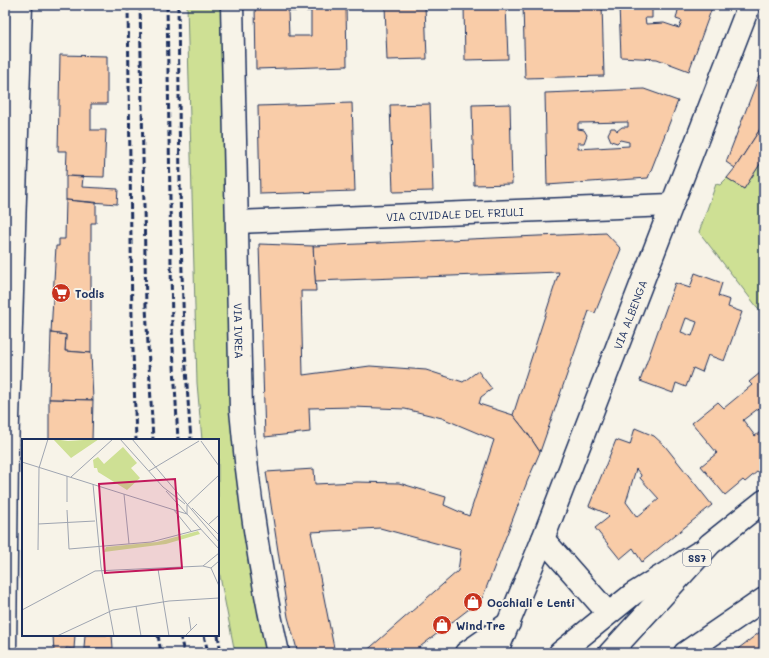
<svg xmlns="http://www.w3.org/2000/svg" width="769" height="658" viewBox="0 0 769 658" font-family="Mali,sans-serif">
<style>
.green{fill:#cee094;stroke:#748879}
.building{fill:#f9cca8;stroke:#1b2f5e;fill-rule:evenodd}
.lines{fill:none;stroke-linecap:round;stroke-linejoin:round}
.street-casing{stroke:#1b2f5e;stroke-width:25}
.secondary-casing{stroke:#1b2f5e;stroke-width:25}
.primary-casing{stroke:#1b2f5e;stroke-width:25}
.street{stroke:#f7f3e8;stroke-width:22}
.secondary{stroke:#f7f3e8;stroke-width:22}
.primary{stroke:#f7f3e8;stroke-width:22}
.rail{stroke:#1b2f5e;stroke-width:3;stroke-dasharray:6 3;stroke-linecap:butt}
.labels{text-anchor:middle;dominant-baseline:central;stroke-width:4;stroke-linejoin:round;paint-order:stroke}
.shield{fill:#f7f3e8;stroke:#5d6a87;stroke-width:1}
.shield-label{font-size:10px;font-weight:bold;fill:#1b2f5e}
.street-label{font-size:11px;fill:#1b2f5e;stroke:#f7f3e8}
.poi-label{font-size:11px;font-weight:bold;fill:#1b2f5e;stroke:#f7f3e8;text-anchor:start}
.inset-road{fill:none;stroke:#9fa5b1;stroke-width:1}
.view{fill:#c2185b;fill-opacity:0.15;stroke:#c2185b;stroke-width:2}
.inset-edge{fill:none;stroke:#1b2f5e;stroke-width:2}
</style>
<rect width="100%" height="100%" fill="#f7f3e8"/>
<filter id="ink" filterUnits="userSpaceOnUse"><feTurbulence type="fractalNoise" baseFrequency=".025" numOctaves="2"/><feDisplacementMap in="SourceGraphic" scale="8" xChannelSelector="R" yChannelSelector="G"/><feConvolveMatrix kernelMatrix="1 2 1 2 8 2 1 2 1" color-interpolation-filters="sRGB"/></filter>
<g filter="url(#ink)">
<g class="green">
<polygon points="187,5 218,5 226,19 233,363 272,653 235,653 218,566 218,440 202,440 197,383"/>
<polygon points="764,158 764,316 699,232 716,184 720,185 727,178 744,189"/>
</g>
<g class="building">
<path d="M255,5h91l1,61 -91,3zM288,11h23v25h-22z"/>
<polygon points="385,5 425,5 427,59 387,60"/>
<polygon points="464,5 506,5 508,59 465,60"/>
<polygon points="523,5 602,5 604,76 525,78"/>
<polygon points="619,5 645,5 645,6 652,7 652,18 645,18 646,24 664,23 679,28 682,21 676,19 679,6 687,8 688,5 713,5 689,71 657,59 621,57"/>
<polygon points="60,55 107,56 107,104 91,104 91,130 106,130 104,177 66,176 67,151 58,151"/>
<polygon points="764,63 764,123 735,168 726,162"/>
<path d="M644,89l34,12 -30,77 -101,7 -2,-92zM628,122v5h-6l-5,4 -2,-3h-4l-3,6 3,7 6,2 3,-3 9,2v4l-51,3v-6h6l3,-8 -3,-5 -6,-1v-6z"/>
<polygon points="352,103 355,191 260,194 258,106"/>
<polygon points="430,104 433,191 393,192 390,105"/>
<polygon points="510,104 512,184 474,185 472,105"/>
<polygon points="764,123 764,158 744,189 727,178 735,168"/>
<polygon points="66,176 83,177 82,187 118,189 117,204 66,200"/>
<polygon points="66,200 96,203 96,223 91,223 91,353 65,351 66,335 51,333 56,246 59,246 59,239 65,239"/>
<polygon points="606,233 621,249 595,313 589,311 540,452 528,434 513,415 559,272 315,281 313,246"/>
<polygon points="259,244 313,246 316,291 301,291 303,375 370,366 426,370 463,382 478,371 492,389 481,397 479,404 513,415 528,434 540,452 527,482 482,599 412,653 364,653 458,571 461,550 380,528 311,532 335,653 298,653 288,617 266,472 314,469 315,484 357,482 399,483 446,497 444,505 469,516 494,440 442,418 405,409 353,407 309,408 310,432 265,437"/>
<path d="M695,273l27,10 -4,13 12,4 -2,7 14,5 -18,49 -16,-6 -6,17 -9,-4 -7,19 -10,-4 -3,10 -33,-12 35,-98 15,5zM686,318l11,4 -5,14 -11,-4z"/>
<polygon points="51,333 66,335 65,351 91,353 93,400 49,399"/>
<polygon points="760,373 764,378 764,415 759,408 743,420 755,436 764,429 764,466 745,482 743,480 725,495 701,466 717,453 692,423 718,402 724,408 752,385 749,382"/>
<polygon points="49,399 93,400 92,440 49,440"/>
<path d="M635,428l19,8 11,10 47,59 -70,57 -9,-14 -13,11 -25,-31 14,-11 -4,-4 -16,-7 27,-66 14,5zM636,469l5,6 -1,3 19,21 -22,18 -11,-15z"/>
<polygon points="764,629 764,653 732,653 735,651"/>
<polygon points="53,635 75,635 74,649 66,648 66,653 54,653"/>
<polygon points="85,635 112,635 113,648 84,648"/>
</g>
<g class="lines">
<defs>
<g id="street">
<path id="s1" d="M232,5l9,405c7,82 19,163 37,243"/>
<path id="s2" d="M238,222l433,-17"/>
<polyline points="466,653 509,623"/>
</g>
<g id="secondary">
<polyline points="543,539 608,613"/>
<polyline points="5,653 7,452 21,5"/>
<path id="s3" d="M496,653l47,-114 206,-534"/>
<polyline points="560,653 633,594 698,553"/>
</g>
<g id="primary">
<polyline points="610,653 710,544 764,501"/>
<polyline points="685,653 764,599"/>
</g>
</defs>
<use href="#street" class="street-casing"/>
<use href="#secondary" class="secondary-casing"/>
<use href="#primary" class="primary-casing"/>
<use href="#street" class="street"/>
<use href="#secondary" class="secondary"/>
<use href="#primary" class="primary"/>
<g class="rail">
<polyline points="128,5 132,320 136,440"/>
<polyline points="140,5 146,307 153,440"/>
<polyline points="167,5 172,328 178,440"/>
<path d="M178,5c2,145 1,290 13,435"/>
<polyline points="158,635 161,653"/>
<polyline points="180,635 184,653"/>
<polyline points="204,635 208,653"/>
<polyline points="218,635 221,653"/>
</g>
</g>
</g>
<defs>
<symbol id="supermarket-disc" viewBox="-11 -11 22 22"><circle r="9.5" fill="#c8321e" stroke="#f7f3e8"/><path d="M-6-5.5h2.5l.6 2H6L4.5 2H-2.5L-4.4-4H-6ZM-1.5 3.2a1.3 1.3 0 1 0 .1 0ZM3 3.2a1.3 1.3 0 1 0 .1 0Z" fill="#fff"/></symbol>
<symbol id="shop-disc" viewBox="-11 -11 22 22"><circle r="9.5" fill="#c8321e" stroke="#f7f3e8"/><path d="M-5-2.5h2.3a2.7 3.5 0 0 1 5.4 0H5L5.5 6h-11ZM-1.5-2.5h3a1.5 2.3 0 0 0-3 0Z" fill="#fff"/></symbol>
</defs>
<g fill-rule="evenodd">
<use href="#supermarket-disc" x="50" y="282" width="22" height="22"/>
<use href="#shop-disc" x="462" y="591" width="22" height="22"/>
<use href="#shop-disc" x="431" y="614" width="22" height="22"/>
</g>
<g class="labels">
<rect class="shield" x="683" y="550" width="28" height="16" rx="3"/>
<g class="shield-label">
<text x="697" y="558">SS7</text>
</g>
<g class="street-label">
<text stroke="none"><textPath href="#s2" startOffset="217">VIA CIVIDALE DEL FRIULI</textPath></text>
<text stroke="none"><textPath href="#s3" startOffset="364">VIA ALBENGA</textPath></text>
<text stroke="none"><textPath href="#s1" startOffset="326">VIA IVREA</textPath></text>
</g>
<g class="poi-label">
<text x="75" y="293">Todis</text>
<text x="487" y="602">Occhiali e Lenti</text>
<text x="456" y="625">Wind Tre</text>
</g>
</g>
<g transform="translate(22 439)">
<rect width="197" height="197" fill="#f7f3e8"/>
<path d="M31,0l15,2 31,-2 -28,19zM101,8l14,16 -6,5 9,10 -13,12 -29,-18 -1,-4h-3l-1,-8 5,-3 6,7zM176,92l2,3 -34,10 -62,8 2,-5 51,-5z" fill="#cee094"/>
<path class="inset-road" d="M98,0l43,48 22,17M110,0l87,103M179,2l18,25M0,23l165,52M127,32l50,-30M49,38l42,-38M71,45l8,83 13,69M144,52l53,58M102,55l5,50M45,63v-26M170,69l27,27M45,71l2,39 82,-7 50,-13M152,71l17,21M165,75v-9l32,-30M16,85l57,-3M187,85l10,-9M16,111l1,-82 9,-29M181,127l16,-13M189,129l8,18M136,130l11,67M114,167l5,30M0,171l73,-39 108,-5 8,2 8,-7M167,178l2,13M35,197l56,-26 56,-9 50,-3M163,197l12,-12"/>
<path class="view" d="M153,40l7,89 -77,5 -6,-89z"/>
<rect width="197" height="197" class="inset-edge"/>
</g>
<rect width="769" height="658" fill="none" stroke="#f7f3e8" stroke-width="20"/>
<rect x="10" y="10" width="749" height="638" fill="none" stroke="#1b2f5e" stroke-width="1.5" filter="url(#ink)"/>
</svg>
